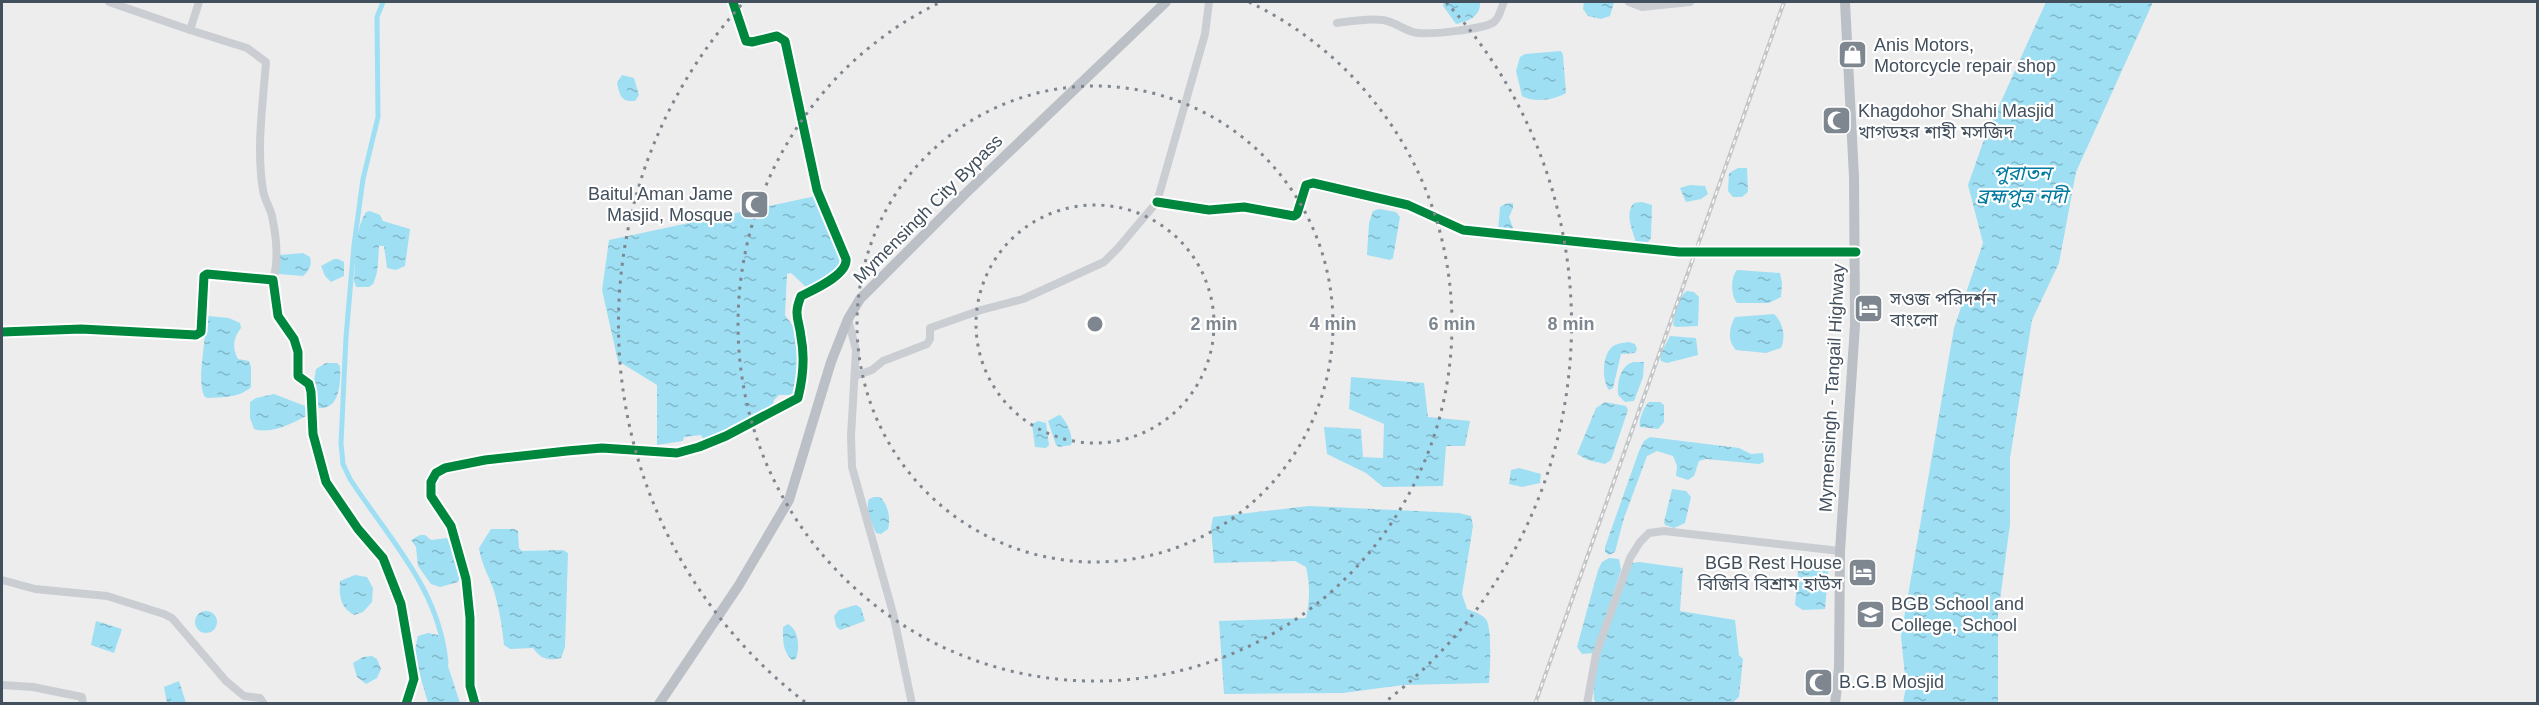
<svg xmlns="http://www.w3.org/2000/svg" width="2539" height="705" viewBox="0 0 2539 705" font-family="Helvetica,'Noto Sans Bengali',sans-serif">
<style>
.water{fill:url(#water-ripples)}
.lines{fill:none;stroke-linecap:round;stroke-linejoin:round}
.canal{stroke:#9edff3;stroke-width:5}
.minor{stroke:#caced2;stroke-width:8}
.highway{stroke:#bac0c6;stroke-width:10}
.rail-casing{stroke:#c4c7c9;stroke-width:4}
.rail{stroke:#fff;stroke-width:1.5;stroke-dasharray:4.5;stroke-linecap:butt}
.cycleway-casing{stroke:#fff;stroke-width:13}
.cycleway{stroke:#00873e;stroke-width:9}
.ring{fill:none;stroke:#7e868f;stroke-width:3;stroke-dasharray:3 6}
.labels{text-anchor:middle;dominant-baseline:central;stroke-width:4.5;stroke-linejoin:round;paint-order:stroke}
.poi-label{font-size:18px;fill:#424f5c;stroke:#fff;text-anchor:start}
.street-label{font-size:18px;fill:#424f5c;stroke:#fff}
.water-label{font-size:20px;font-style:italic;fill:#027ba1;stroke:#fff}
.centre{fill:#7e868f;stroke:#fff;stroke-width:3}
.ring-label{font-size:18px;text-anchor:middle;font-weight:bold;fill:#7e868f;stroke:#fff;stroke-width:4.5;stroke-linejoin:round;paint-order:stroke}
</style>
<defs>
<pattern id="water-ripples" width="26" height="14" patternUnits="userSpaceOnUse" patternTransform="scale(1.5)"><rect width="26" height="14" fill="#9edff3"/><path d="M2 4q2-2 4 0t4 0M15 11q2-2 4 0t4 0" fill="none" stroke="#82b7c8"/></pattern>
</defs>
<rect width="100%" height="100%" fill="#eeeded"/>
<g class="water">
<path d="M1444,2h36c1,14 -11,19 -24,22l-13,-18z"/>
<polygon points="1584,2 1614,2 1610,16 1601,19 1588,16 1583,9"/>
<polygon points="2046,2 2153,2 2076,172 2059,263 2032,320 2010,458 2010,524 1998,615 1998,703 1903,703 1906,686 1901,636 1954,328 1983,243 1968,185 1985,137"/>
<path d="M1561,51l2,4 3,38c-11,7 -33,10 -44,3l-6,-25 4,-14 5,-3z"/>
<path d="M622,75l12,3 5,17 -4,6c-14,1 -15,-5 -18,-18z"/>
<polygon points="1738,168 1747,168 1748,192 1742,197 1733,197 1728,191 1729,173"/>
<polygon points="1690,185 1705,186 1708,194 1701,199 1686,202 1680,188"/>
<polygon points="816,196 840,254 842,265 821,283 808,289 791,273 787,274 785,315 797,332 800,373 793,395 779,395 774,400 772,408 731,431 704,441 701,435 684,437 683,441 657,445 657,385 618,361 602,290 609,240"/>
<polygon points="1513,203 1513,208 1509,217 1513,228 1507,231 1498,231 1500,207 1505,204"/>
<path d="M1634,203l8,-1 10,3 -1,33 -6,8 -9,-3c-3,-13 -12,-29 -2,-40z"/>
<polygon points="1379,209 1396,212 1400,217 1393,258 1390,260 1367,255 1369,223 1373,211"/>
<path d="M370,211l10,4 3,6 27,8 -5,37 -9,4 -9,-2 -3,-22h-5c-1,13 0,25 -6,38l-4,3h-13l-2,-6c2,-22 0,-50 12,-69z"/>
<path d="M303,253l7,4c2,8 0,13 -7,19l-24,-2 -2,-5 2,-14z"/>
<polygon points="334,259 338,259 344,262 344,276 331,282 325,276 321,266"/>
<path d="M1737,270l43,3 2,10 -1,14 -12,6h-32c-6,-7 -7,-25 0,-33z"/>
<path d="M1687,291l7,1 5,5 -1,29 -22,1 -3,-2c2,-10 5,-29 14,-34z"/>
<path d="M1774,314c9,8 12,23 7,34l-15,5 -30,-3c-9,-9 -7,-22 -1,-33z"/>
<path d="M208,316l21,2 11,5 1,5c-8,10 -9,20 -3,31l11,2 2,6v20c-11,11 -29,10 -44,11l-3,-2c-8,-24 4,-53 0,-77z"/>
<polygon points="1670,336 1696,338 1698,355 1667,363 1661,361 1660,355"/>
<path d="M1629,342l6,2 2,5 -2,4 -14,1 -8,34 -4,2c-7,-10 -7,-33 2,-42 5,-5 12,-5 18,-6z"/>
<path d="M1633,362h11l-1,15 -9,24 -9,1 -7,-7c-1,-13 2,-29 15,-33z"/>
<path d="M326,363h11l3,3c1,16 0,44 -21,42 -9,-11 -5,-25 -3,-39z"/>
<polygon points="1351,377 1424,383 1428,417 1470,421 1465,446 1446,446 1443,486 1383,487 1366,473 1327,454 1324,427 1361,429 1363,457 1383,458 1384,424 1349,409"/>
<path d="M274,394l31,12 4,2 -1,7c-15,8 -38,20 -54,14l-4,-11v-16l6,-4z"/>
<polygon points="1605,402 1626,406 1628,410 1611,460 1605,464 1588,460 1577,454 1596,408"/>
<path d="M1649,402h11l4,3v17l-6,7 -18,-2c-2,-6 4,-21 9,-25z"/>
<path d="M1057,416l3,-1c6,5 14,22 11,30l-12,2 -3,-2 -8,-24z"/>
<polygon points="1038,421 1046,423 1049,445 1046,448 1035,447 1032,424"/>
<polygon points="1650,437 1739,448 1751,454 1763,453 1764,462 1759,464 1706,459 1699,461 1694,476 1688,480 1676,476 1677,466 1673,456 1657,451 1647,456 1624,518 1615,552 1609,555 1605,552 1605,547 1639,451 1644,441"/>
<polygon points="1519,468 1541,474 1540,483 1522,487 1509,484 1511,470"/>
<polygon points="1672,489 1686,491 1691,497 1685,523 1674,528 1665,525 1664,522"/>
<path d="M874,497h6c8,7 11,22 8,32l-7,5 -5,-1c-4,-9 -11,-25 -7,-34z"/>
<path d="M1309,506l150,7 12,3 2,10 -11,68 5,15c7,3 16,5 20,12 5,12 3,48 2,62l-86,2 -60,8 -119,1 -5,-73 87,-3c4,-18 4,-33 0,-51l-11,-6 -81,2 -3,-35 2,-11z"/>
<path d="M491,529h23l4,2 1,17 3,3 41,-1 5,3 -3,94 -4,11c-14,3 -20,1 -28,-10l-23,1 -6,-4c-2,-20 -5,-38 -11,-57 -5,-14 -12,-25 -14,-40z"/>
<polygon points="420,535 425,535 431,540 447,538 462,572 458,582 440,587 431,584 418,566 416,547 411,540"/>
<polygon points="1802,556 1817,561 1826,560 1829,564 1825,609 1803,610 1795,605 1799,560"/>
<polygon points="1609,558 1619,559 1621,570 1594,653 1582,654 1577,647 1598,570 1602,562"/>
<path d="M1639,562l44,6 -3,43 55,9 4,35 4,4 -4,38 -7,6 -135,1 -3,-4c-4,-36 25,-102 38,-137z"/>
<path d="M355,575l12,2 6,11 -1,14 -9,10 -9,3c-14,-8 -15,-19 -14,-34z"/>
<polygon points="856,605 861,608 865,621 840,630 836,626 834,616 839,610"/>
<circle cx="206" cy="622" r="11"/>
<polygon points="96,621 122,629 114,653 91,645"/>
<path d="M788,624c11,6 12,24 8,35l-4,1c-10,-9 -9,-21 -9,-33z"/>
<polygon points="428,633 438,635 460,703 428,703 414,654 418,636"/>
<polygon points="372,656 377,659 381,669 377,678 366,684 357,677 353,663 363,657"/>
<polygon points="179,681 186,703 167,703 164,687"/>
</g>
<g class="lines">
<path class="canal" d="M383,2l-6,15 1,100 -15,62 -9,66 -8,92 -5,106 2,21 7,15c39,60 89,109 96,184"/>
<g class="minor">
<polyline points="109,2 190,30 199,2"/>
<polyline points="1629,2 1642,7 1690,2"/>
<path d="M1337,23c15,-2 31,-5 46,-3 12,2 19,9 30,12 12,4 72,-3 81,-10 6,-5 7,-14 10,-20"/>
<path d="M190,30l57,18 19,14c-3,42 -10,86 -3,128 1,9 7,17 9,26 4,19 7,45 1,64"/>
<polyline points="1157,202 1209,210 1244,207 1294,216 1297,214 1306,185 1313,183 1408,205 1463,230 1679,252 1856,252"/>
<polyline points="848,319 856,350 851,436 852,467 893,613 912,704"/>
<polyline points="2,332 81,329 196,335 201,332 204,276 207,274 273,280 278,316 294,339 298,352 298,376 309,384 311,392 313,434 326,482 358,529 383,558 401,604 414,679 406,704"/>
<polyline points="855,376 872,370 883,361 927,344 930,339 930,328 981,310 1023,299 1104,262 1118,248 1157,202 1205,34 1209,2"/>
<polyline points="2,580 35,589 107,596 164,614 172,618 226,681 244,696 260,698 264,704"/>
<polyline points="2,685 33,687 82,697 83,704"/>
<path d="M475,704l-5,-18v-68l-4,-39 -15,-53 -20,-30v-14l5,-9 9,-5 40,-8 82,-9 35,-3 75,5 22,-6 27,-11 72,-38c5,-20 7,-41 3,-61 -2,-19 -8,-21 0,-41 12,-6 47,-21 45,-37l-29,-69 -32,-149 -8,-5 -25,6 -6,-1 -13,-39"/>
<polyline points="1587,704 1596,654 1630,558 1640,542 1649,533 1664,531 1840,551"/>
</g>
<g class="highway">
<polyline points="659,704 739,585 789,500 831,362 848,319 860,299 965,194 1166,2"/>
<polyline points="1835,704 1839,668 1840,551 1855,325 1854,177 1845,2"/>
</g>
<defs>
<polyline id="rail" points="1535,704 1784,2"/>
</defs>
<use href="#rail" class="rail-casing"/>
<use href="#rail" class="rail"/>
<defs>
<g id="cycleway">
<polyline points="1157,202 1209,210 1244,207 1294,216 1297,214 1306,185 1313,183 1408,205 1463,230 1679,252 1856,252"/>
<polyline points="2,332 81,329 196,335 201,332 204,276 207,274 273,280 278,316 294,339 298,352 298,376 309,384 311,392 313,434 326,482 358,529 383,558 401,604 414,679 406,704"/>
<path d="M475,704l-5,-18v-68l-4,-39 -15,-53 -20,-30v-14l5,-9 9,-5 40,-8 82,-9 35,-3 75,5 22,-6 27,-11 72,-38c5,-20 7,-41 3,-61 -2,-19 -8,-21 0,-41 12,-6 47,-21 45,-37l-29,-69 -32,-149 -8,-5 -25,6 -6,-1 -13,-39"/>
</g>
</defs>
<use href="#cycleway" class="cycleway-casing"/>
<use href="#cycleway" class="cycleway"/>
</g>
<g class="ring">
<circle cx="1095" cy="324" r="119"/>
<circle cx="1095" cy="324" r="238"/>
<path d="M1249 2A357 357 0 1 1 941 2"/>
<path d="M805 702A476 476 0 0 1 744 2M1446 2A476 476 0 0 1 1385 702"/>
</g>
<defs>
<symbol id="shop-square" viewBox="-11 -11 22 22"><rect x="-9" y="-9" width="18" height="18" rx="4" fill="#7e868f" stroke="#fff"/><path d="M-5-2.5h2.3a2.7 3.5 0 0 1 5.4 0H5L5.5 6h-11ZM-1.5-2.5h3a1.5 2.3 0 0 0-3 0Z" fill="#fff"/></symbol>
<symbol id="mosque-square" viewBox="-11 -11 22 22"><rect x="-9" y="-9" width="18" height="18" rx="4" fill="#7e868f" stroke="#fff"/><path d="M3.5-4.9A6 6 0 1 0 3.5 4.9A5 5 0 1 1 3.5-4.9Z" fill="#fff"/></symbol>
<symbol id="hotel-square" viewBox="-11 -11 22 22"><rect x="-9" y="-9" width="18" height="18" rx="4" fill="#7e868f" stroke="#fff"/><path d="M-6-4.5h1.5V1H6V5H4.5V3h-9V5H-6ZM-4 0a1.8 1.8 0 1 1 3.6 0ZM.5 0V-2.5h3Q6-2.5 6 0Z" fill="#fff"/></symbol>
<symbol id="school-square" viewBox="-11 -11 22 22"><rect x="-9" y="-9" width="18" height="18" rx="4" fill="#7e868f" stroke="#fff"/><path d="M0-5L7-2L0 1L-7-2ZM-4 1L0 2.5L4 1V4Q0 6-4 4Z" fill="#fff"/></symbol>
</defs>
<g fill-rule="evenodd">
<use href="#shop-square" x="1836" y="38" width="33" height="33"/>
<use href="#mosque-square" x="1820" y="104" width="33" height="33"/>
<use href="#mosque-square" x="738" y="188" width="33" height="33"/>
<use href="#hotel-square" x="1852" y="292" width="33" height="33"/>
<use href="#hotel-square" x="1846" y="556" width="33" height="33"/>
<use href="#school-square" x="1854" y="598" width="33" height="33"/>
<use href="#mosque-square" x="1802" y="666" width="33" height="33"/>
</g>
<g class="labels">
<g class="poi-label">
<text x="1874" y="45">Anis Motors,<tspan x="1874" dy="21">Motorcycle repair shop</tspan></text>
<text x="1858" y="111">Khagdohor Shahi Masjid<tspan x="1858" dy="21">খাগডহর শাহী মসজিদ</tspan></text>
<text x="733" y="194" text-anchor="end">Baitul Aman Jame<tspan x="733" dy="21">Masjid, Mosque</tspan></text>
<text x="1890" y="299">সওজ পরিদর্শন<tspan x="1890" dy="21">বাংলো</tspan></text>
<text x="1842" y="563" text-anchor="end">BGB Rest House<tspan x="1842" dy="21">বিজিবি বিশ্রাম হাউস</tspan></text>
<text x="1891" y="604">BGB School and<tspan x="1891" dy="21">College, School</tspan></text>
<text x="1839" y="682">B.G.B Mosjid</text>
</g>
<g class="street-label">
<text transform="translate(928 209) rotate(-45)">Mymensingh City Bypass</text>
<text transform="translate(1832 388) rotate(-87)">Mymensingh - Tangail Highway</text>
</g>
<g class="water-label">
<text x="2022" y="173">পুরাতন<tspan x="2022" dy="23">ব্রহ্মপুত্র নদী</tspan></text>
</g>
</g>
<circle cx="1095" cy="324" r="9" class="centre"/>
<g class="ring-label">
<text x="1214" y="330">2 min</text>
<text x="1333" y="330">4 min</text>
<text x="1452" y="330">6 min</text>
<text x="1571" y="330">8 min</text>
</g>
<rect width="2539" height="705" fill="none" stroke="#424f5c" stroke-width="6"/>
</svg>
